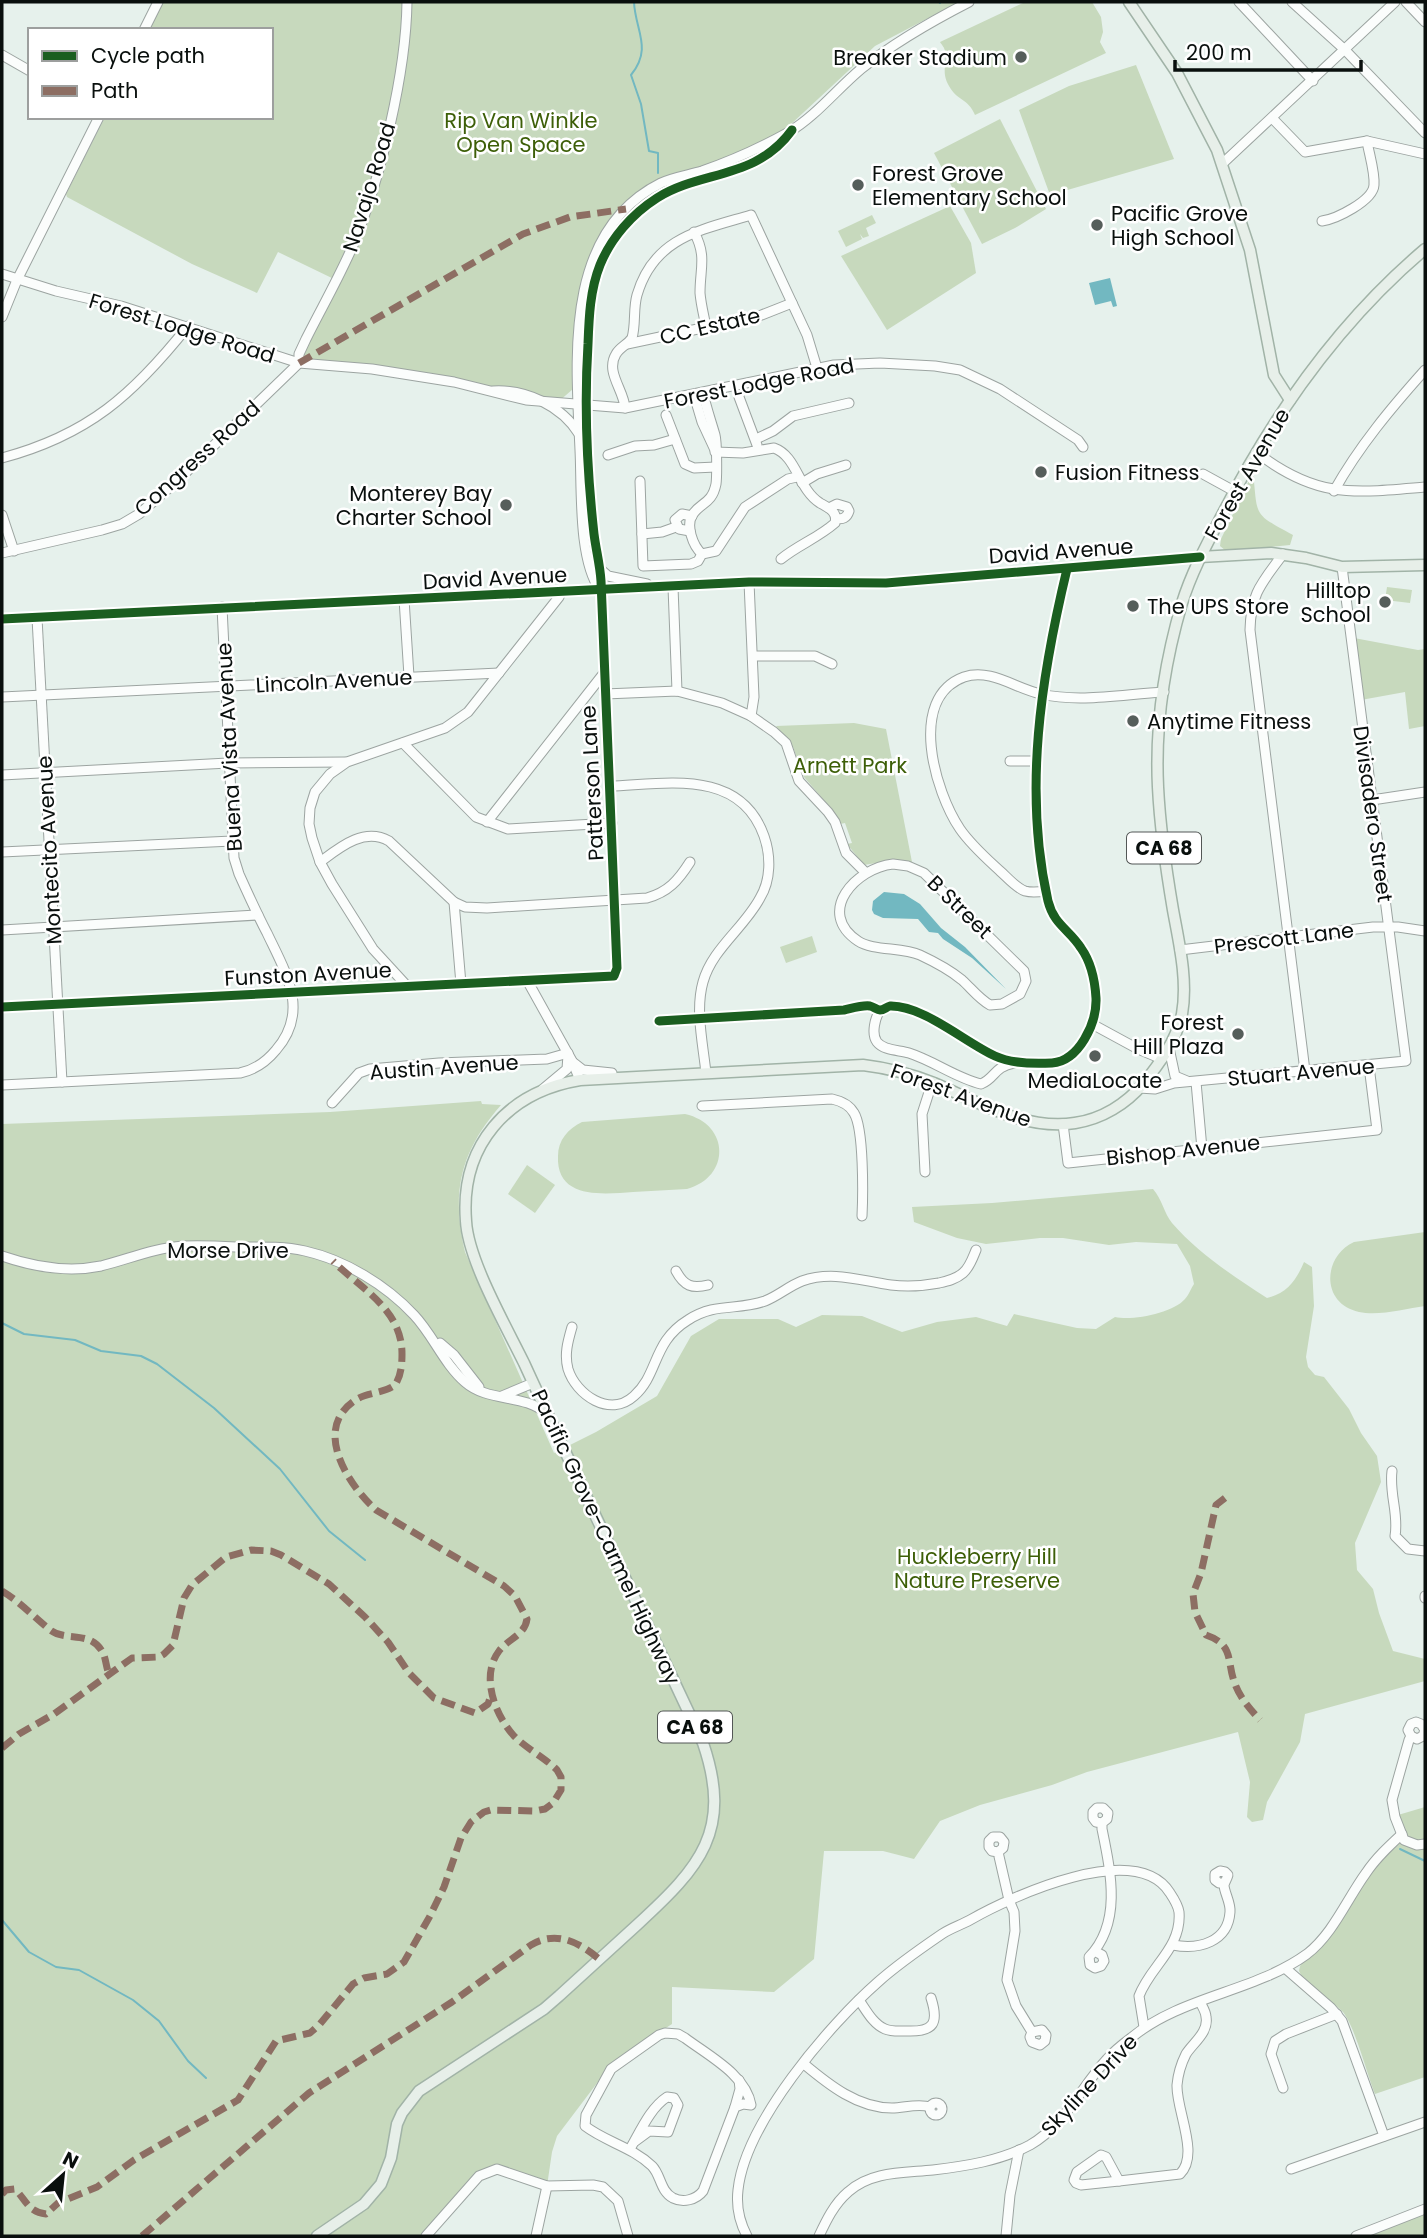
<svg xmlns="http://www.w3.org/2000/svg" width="1427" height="2238" viewBox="0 0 1427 2238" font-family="Poppins,sans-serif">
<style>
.green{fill:#c7d9bd}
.water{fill:#72b8c1}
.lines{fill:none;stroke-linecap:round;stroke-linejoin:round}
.stream{stroke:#72b8c1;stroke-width:2}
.minor-casing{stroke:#9ca4a1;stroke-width:11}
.major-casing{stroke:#a1b3a7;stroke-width:13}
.minor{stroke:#fbfdfc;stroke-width:9}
.major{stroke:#e7efe9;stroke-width:10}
.quiet{stroke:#8d6e63;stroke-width:7;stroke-dasharray:14 7;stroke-linecap:butt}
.cycleway-casing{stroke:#fff;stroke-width:13}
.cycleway{stroke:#1b5e20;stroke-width:9}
.poi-dot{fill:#565e5b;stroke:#fff;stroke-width:2.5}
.labels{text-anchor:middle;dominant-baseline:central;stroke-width:5;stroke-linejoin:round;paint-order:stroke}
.shield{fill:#fff;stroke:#535756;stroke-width:2}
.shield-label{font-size:19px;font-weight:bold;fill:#090f0d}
.poi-label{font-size:21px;fill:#090f0d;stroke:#fff;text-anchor:start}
.park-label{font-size:21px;fill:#3d5f08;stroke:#fff}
.street-label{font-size:21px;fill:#090f0d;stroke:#fff}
</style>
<rect width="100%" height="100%" fill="#e6f1ec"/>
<g class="green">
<polygon points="163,2 959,2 875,46 789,126 752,149 668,180 632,204 593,256 573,389 558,402 454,382 299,363 336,280 278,252 257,293 192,264 67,197 66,194 105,117 271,117 271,30 149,30"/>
<path d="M1025,2h67l9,15 2,15 -3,10 6,11 -131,62c-7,-17 -18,-14 -26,-29 -8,-14 -2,-21 -4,-34 0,-4 -3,-7 -5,-10z"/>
<polygon points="1136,65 1174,159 1064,191 1054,197 1050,195 1019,110 1069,86"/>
<polygon points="1000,119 1046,209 1015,228 982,244 934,153"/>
<polygon points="950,206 971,243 976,273 887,330 841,256"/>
<polygon points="872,215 876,223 866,228 869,236 863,238 860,234 862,239 846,247 838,231"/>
<path d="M1253,472c5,45 -1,41 40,63l-3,10 -64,6 -6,-5 1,-7z"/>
<polygon points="1387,587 1412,590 1410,603 1385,600"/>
<polygon points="1354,638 1418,650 1425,649 1425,726 1409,729 1405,692 1361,700"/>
<polygon points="854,723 886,729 912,862 894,860 864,865 847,844 852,843 845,823 840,824 834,812 804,777 793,747 776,726"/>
<polygon points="812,936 817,952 786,963 780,947"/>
<path d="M481,1101l1,3 19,1c-41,47 -50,87 -36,147l89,201 42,-21 61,-36 34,-60 28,-17h59l18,8 26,-12 40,1 40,16 35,-10 39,-5 31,9 7,-12 63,14 19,1 19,-12c18,4 58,-4 70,-18 4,-4 6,-11 9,-15l-4,-18 -13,-22 -41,-2 -27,3 -46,-7h-23l-54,6 -29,-6 -43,-16 -2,-15 80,-4 161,-14c9,10 11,24 19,34 26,30 61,53 95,75 20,-5 29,-17 37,-36l8,5 2,39 -8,51 2,10 7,8 9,2 25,32 12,24 16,23 4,26 -26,61 2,27 16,19 6,24 14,38 32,8v22l-120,33 -5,28 -33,60 -4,18 -11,2 -5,-5 3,-35 -12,-50 -151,40 -35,13 -72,20 -40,16 -26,38 -31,-8h-59l-10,108 -40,33 -102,-5v37l-59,38 -56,74 -5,16 -5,34 -34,-13 -28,-1 -59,64h-424v-1112l328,-12z"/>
<path d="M685,1114c45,10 46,63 2,75 -18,1 -36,2 -54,3 -29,2 -77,8 -75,-36 0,-16 10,-27 24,-34z"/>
<polygon points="527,1165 555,1185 535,1213 508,1194"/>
<path d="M1425,1232v74c-20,3 -46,10 -66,6 -38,-8 -37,-55 -5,-70z"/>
<path d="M1425,1807v270l-50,17c-8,-20 -20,-67 -32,-82 -13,-14 -36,-23 -44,-41l1,-5 72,-97 28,-26 2,-9 -4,-19z"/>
<polygon points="1425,2209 1425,2236 1356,2236"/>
</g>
<g class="water">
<polygon points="1110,278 1117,306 1113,307 1111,301 1095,305 1089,283"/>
<polygon points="884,892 904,894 920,904 941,928 965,947 1006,989 972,958 943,939 938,933 929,932 918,919 883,918 874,914 872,910 873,901"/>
</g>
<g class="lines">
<g class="stream">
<path d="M634,2c1,28 19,46 -3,73l10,29 8,47 9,2v20"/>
<polyline points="939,2 940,3"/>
<polyline points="2,1323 24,1334 75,1340 101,1351 141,1356 157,1364 214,1408 280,1469 329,1531 365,1560"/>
<polyline points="1400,1849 1425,1861"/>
<polyline points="2,1920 29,1952 56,1967 79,1970 133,2000 159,2021 188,2061 206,2078"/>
</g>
<defs>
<g id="minor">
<polyline points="1239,2 1313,81"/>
<polyline points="1292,2 1345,50 1425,133"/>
<polyline points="1406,2 1425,22"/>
<polyline points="144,30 158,2"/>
<polyline points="2,55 30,71"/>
<polyline points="1272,118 1305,152 1367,141 1425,154"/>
<polyline points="1222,164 1395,2"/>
<path d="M1322,221c14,-2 51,-20 52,-36 1,-13 -5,-31 -7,-44"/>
<path d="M694,232c13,24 6,36 6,61 1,12 4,23 6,34"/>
<polyline points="2,274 56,291 121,306 299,363 372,369 454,382 526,400 625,408 834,365 880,363 935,366 960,370 1000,389 1078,440 1083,447"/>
<polyline points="2,317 17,280 99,117"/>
<polyline points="627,344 759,316 792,303"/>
<path d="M493,391c33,-2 69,15 86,43"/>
<polyline points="694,395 702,422 715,450"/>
<polyline points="739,397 757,445"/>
<path d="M625,408c-1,-18 -20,-36 -9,-54 4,-7 11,-9 16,-16 4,-14 1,-29 5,-43 17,-58 64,-65 114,-80l56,120 10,33"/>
<polyline points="666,415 685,464 694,468 716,467"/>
<polyline points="756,439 773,431 793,416 849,403"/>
<path d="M715,452l28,1 31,-5c23,8 24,41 46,55 9,5 18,9 15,20 -17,15 -37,22 -54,36"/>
<path d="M1256,452c61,47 97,41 169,35"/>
<polyline points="608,455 635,446 654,445 675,439"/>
<path d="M2,458c86,-23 131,-63 186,-132"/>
<polyline points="1203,474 1234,491"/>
<polyline points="640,481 643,566 691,564 698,561 702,554 716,551 745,507 788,479 797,477"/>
<polyline points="802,483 817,474 846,465"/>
<path d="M1334,491c25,-45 58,-84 91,-121"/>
<path d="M829,508l8,-4 10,3 2,4c-2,7 -7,9 -13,7"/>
<polyline points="2,515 14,551"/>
<polyline points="690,531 679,529 675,520 682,514 692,516"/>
<polyline points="642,534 662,532 676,527"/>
<path d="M2,553l100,-23 20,-6 17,-10 38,-33 122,-118v-9l7,-15c16,-32 34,-63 48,-96 27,-66 52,-170 53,-241"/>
<path d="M702,554c-9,-8 -17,-29 -9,-40 8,-12 19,-10 23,-30 1,-7 1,-42 -1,-49 -4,-14 -9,-28 -12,-42"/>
<path d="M1283,554c-21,29 -32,38 -33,76l55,441"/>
<polyline points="600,569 608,576 647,584"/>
<polyline points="749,582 754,697 751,716"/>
<polyline points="673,587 677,691"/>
<path d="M600,590c-22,-31 -18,-101 -20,-140 -4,-92 -17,-218 81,-267 13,-6 28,-8 41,-12 29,-10 60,-24 87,-39 27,-16 48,-43 72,-63 34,-27 69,-47 108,-67"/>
<polyline points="404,599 409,676"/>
<polyline points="37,618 62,1082"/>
<polyline points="2,619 749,582 886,583 1200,557"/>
<polyline points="753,656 815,656 832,664"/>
<polyline points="605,694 677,691 722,703 751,716 774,732 786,743 799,781 828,812 835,822 846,853 865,872"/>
<polyline points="2,697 499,673"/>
<polyline points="403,743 476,817 508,829 612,823"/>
<polyline points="1010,761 1037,761"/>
<polyline points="2,775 228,763 345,762"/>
<path d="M610,786c56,-2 130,-18 154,50 7,20 7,44 -4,62 -16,30 -48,51 -57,84 -8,28 0,62 3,91"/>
<polyline points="1372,800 1425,792"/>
<polyline points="487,822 604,673"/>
<polyline points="2,852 232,841"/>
<path d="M320,862c20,-15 44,-35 69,-21l65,61 11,5 22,1 160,-10c21,-6 31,-17 43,-36"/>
<path d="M893,864l15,2 16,7 100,98 2,10 -6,13 -18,10 -12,1c-11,-6 -19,-17 -28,-25 -12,-10 -27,-18 -42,-25 -18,-8 -47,-4 -62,-14 -43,-29 -2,-73 35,-77z"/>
<path d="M1046,891c-7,1 -14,2 -21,0 -9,-3 -18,-14 -25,-20 -14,-13 -29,-26 -40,-42 -25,-37 -53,-131 4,-152 27,-9 52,12 77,17 39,9 83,0 123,-2"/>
<polyline points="454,902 461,984"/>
<polyline points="2,930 258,915"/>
<polyline points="1180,950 1373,927 1398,927 1425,931"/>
<polyline points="528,982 572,1061 580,1080"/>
<polyline points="407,986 373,949 332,884 320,862 312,838 309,824 310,808 315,792 330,774 347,762 445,728 468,712 559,597 561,592"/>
<path d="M2,1007l612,-31 3,-8 -16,-387c-1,-16 -5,-31 -7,-47 -7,-63 -10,-127 -6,-190 1,-27 2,-54 12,-79 11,-27 32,-51 57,-67 44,-28 99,-18 135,-68"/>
<path d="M880,1010c-5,8 -9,24 -3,32 7,9 23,8 32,11 25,8 47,25 72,31 15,-6 12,-17 33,-21"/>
<path d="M659,1021l185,-11c9,-2 18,-5 26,-4 4,1 7,4 10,4 4,0 6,-3 10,-4 33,-1 76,37 105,50 17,8 38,8 57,7 27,-2 45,-40 44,-65 -1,-17 -5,-36 -15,-50 -12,-19 -27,-23 -33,-47 -25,-110 -7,-224 19,-332"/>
<polyline points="1092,1024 1138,1049 1162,1059"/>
<polyline points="1169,1048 1175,1076 1187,1081"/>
<polyline points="574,1063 583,1070 612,1073"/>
<polyline points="1196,1082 1202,1149"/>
<path d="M2,1085l238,-12c14,-3 27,-12 36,-23 34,-39 10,-77 -9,-117 -10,-19 -19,-39 -28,-59l-5,-16 -12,-251"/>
<polyline points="1139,1088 1155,1089 1174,1083 1406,1061 1342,567"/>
<polyline points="543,1089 567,1069 568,1055"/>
<polyline points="332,1103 359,1073 370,1069 439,1063 547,1059 568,1053"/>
<path d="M702,1106l130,-7c9,2 17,5 22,14 10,16 9,83 8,103"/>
<polyline points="1063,1124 1068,1163 1377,1130 1369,1066"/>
<polyline points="925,1172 922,1114 932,1083"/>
<path d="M2,1256c32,11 65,17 99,10 28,-7 53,-18 82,-20 18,-1 36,0 53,1 23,0 46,-1 69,4 40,9 81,34 109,64 19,20 30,49 51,67 24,21 59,11 82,32"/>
<path d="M676,1271c8,15 16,18 32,14"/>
<path d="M572,1327c-4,14 -8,27 -4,42 8,26 42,49 66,27 25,-22 18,-54 54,-76 28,-18 49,-9 77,-19 13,-5 24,-15 37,-20 31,-11 59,0 89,4 16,2 32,1 48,-2 9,-2 17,-4 24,-10 7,-6 10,-16 13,-23"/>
<polyline points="440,1343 454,1355 479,1387"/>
<polyline points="502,1396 533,1383"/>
<path d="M1392,1471c-3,23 7,43 3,65l13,13 17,2"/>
<polyline points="1425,1596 1425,1598"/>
<polyline points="1411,1736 1408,1730 1411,1724 1416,1722 1421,1724 1425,1730 1423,1736 1417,1739 1411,1736 1409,1740 1392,1800 1395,1817 1404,1840 1417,1845 1425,1844"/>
<polyline points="998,1852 992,1851 989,1847 989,1841 993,1837 1000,1837 1004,1842 1003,1848 998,1852 1009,1900 1014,1912 1015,1931 1007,1980 1016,2006 1032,2032 1030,2037 1032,2042 1040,2045 1045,2041 1046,2035 1042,2030 1032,2032"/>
<path d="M1173,1945c26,5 55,-3 57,-33 1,-9 -6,-20 -6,-27 1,-4 3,-6 4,-10l-3,-3 -5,-1 -5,3v6l4,3h5"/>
<path d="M1096,1952l6,3 2,6 -3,5 -6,2 -5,-3 -1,-8c33,-34 22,-84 13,-128v-6l5,-4 1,-6 -5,-5h-6l-4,4v6l3,4 6,1"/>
<polyline points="1285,1968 1331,2008 1342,2021 1384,2136"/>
<path d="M859,2000c7,10 14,24 26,29 7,3 15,2 22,2 27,1 32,-8 24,-33"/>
<path d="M665,2033l13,1 7,4c24,18 61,37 66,67l-8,-1 -8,3 -32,84c-7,9 -20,12 -30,7 -13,-7 -12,-23 -21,-32 -20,-19 -46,-24 -67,-40l1,-11 25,-46 48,-34z"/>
<path d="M804,2064c25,21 54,44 88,44 12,0 26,-5 38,-1"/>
<polyline points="1283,2088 1271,2054 1275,2041 1286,2034 1337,2014"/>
<circle cx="936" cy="2109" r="6"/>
<polyline points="735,2107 740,2089 739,2080"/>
<path d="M630,2149c10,-17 20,-41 37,-52l7,1 4,7 -10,27 -19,-1 -15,11"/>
<polygon points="1101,2155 1106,2157 1119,2181 1081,2185 1076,2183 1074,2180 1077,2172"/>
<polyline points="1291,2169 1425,2122"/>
<path d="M1119,2181l61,-7c20,-19 -4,-64 -3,-89 1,-11 4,-21 9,-31 7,-11 23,-22 20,-37 0,-5 -4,-11 -6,-15"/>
<polyline points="426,2236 479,2176 497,2169 547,2186 593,2185 603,2187 618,2201 628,2236"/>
<polyline points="536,2236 547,2186"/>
<path d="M747,2236c-8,-15 -11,-29 -9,-46 7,-67 91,-165 140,-208 20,-18 42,-33 64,-48 9,-6 19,-9 28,-14 42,-24 166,-81 200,-27 4,6 8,12 9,19 3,36 -29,54 -40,84l5,31"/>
<path d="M819,2236c7,-15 15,-32 29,-44 23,-21 56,-19 85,-22 33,-4 67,-9 97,-25 35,-20 51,-58 77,-86 7,-8 16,-15 24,-21 50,-42 124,-46 176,-84 26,-20 40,-55 59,-81 10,-15 23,-27 36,-39"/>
<polyline points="1006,2236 1010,2195 1019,2150"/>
<polyline points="1356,2236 1425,2209"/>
</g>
<g id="major">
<polyline points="1129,2 1177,73 1217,150 1250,250 1274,375 1290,400"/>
<polyline points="1200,557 1271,553 1306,558 1342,567 1425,565"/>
<path d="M317,2236l47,-32 17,-20 10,-26 6,-34 5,-11 17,-22 125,-82 15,-13c26,-24 53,-48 79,-72 62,-57 95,-93 65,-181 -59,-127 -121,-253 -179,-380 -18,-37 -56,-103 -58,-142 -6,-75 41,-129 114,-141l283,-15c25,3 48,9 71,18 45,19 91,48 141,40 27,-4 51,-19 68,-39 17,-21 33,-43 39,-70 6,-34 -3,-71 -9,-104 -7,-41 -13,-82 -15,-123 -3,-61 7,-126 24,-184 10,-32 26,-61 41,-90 51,-99 117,-192 202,-264"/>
</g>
</defs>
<use href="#minor" class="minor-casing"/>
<use href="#major" class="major-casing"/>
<use href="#minor" class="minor"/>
<use href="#major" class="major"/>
<g class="quiet">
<polyline points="299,363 523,234 570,217 626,209"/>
<path d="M1225,1498l-9,7 -15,68 -8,21 2,18 11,23c29,10 20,26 29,49 5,14 15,25 25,36"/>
<path d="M2,1591c18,11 31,25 47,38 16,14 42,0 54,24 3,6 3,14 6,21"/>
<polyline points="2,1748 19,1734 54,1714 132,1658 159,1657 164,1654 173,1645 184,1598 192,1585 226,1557 251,1550 271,1551 281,1555 329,1584 365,1617 388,1642 409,1673 434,1698 475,1713 488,1704 491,1695"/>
<path d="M2,2194l4,-4 9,-1c11,11 13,23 31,25l12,-11 39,-16 37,-27 104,-60 38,-59 34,-8 10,-9 33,-40 11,-6 23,-4 17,-12 26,-46 14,-29 17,-49 10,-16 13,-10 7,-2 44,1 10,-2 8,-6 8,-13v-13l-4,-7c-13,-13 -30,-21 -43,-34 -19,-21 -34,-60 -15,-85 9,-12 26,-16 28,-32l-12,-23 -11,-10 -128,-76c-27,-24 -64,-80 -22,-109 12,-9 29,-7 41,-16 6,-9 7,-20 7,-31 0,-45 -41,-65 -69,-93"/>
<path d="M142,2236l167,-143 143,-91 79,-57c25,-15 48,-3 68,14"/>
</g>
<defs>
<g id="cycleway">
<polyline points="2,619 749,582 886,583 1200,557"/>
<path d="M2,1007l612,-31 3,-8 -16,-387c-1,-16 -5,-31 -7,-47 -7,-63 -10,-127 -6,-190 1,-27 2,-54 12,-79 11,-27 32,-51 57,-67 44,-28 99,-18 135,-68"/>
<path d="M659,1021l185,-11c9,-2 18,-5 26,-4 4,1 7,4 10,4 4,0 6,-3 10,-4 33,-1 76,37 105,50 17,8 38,8 57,7 27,-2 45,-40 44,-65 -1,-17 -5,-36 -15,-50 -12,-19 -27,-23 -33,-47 -25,-110 -7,-224 19,-332"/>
</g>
</defs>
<use href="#cycleway" class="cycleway-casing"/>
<use href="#cycleway" class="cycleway"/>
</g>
<g class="poi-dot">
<circle cx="1021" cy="57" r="7"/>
<circle cx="858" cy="185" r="7"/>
<circle cx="1097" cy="225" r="7"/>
<circle cx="1041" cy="472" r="7"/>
<circle cx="506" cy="505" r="7"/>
<circle cx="1385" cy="602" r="7"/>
<circle cx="1133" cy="606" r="7"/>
<circle cx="1133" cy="721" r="7"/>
<circle cx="1238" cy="1034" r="7"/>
<circle cx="1095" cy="1056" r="7"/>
</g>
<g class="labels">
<g class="shield">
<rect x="1127" y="832.5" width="74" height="31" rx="5"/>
<rect x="658" y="1711.5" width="74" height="31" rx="5"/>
</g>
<g class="shield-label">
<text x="1164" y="848">CA 68</text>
<text x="695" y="1727">CA 68</text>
</g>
<g class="poi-label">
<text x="1007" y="57" text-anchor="end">Breaker Stadium</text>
<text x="872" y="173">Forest Grove<tspan x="872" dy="24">Elementary School</tspan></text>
<text x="1111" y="213">Pacific Grove<tspan x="1111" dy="24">High School</tspan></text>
<text x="1055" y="472">Fusion Fitness</text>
<text x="492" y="493" text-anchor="end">Monterey Bay<tspan x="492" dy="24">Charter School</tspan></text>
<text x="1371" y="590" text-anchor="end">Hilltop<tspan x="1371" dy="24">School</tspan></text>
<text x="1147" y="606">The UPS Store</text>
<text x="1147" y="721">Anytime Fitness</text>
<text x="1224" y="1022" text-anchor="end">Forest<tspan x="1224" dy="24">Hill Plaza</tspan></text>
<text x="1095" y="1080" text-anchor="middle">MediaLocate</text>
</g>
<g class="park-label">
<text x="521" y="120">Rip Van Winkle<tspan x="521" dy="24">Open Space</tspan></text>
<text x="850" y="765">Arnett Park</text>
<text x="977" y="1556">Huckleberry Hill<tspan x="977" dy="24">Nature Preserve</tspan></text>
</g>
<g class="street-label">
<text transform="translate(369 187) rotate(-73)">Navajo Road</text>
<text transform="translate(710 326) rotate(-13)">CC Estate</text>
<text transform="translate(182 328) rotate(17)">Forest Lodge Road</text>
<text transform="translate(759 383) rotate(-11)">Forest Lodge Road</text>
<text transform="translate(197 458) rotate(-42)">Congress Road</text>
<text transform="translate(1247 474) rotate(-60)">Forest Avenue</text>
<text transform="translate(1061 551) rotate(-4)">David Avenue</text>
<text transform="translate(495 578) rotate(-3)">David Avenue</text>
<text transform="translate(334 681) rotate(-3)">Lincoln Avenue</text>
<text transform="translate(229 747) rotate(-93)">Buena Vista Avenue</text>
<text transform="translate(592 783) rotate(-93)">Patterson Lane</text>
<text transform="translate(1373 814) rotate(82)">Divisadero Street</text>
<text transform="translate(49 850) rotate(-93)">Montecito Avenue</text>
<text transform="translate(960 907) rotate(44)">B Street</text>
<text transform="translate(1284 938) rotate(-7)">Prescott Lane</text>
<text transform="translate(308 974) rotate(-3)">Funston Avenue</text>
<text transform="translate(444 1067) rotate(-4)">Austin Avenue</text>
<text transform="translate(1301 1072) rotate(-5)">Stuart Avenue</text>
<text transform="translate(961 1095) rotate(20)">Forest Avenue</text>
<text transform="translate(1183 1150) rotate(-6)">Bishop Avenue</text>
<text x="228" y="1250">Morse Drive</text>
<text transform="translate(606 1537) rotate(65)">Pacific Grove-Carmel Highway</text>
<text transform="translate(1089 2085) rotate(-47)">Skyline Drive</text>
</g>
</g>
<rect width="1427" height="2238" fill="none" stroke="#090f0d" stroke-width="7"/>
<rect x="28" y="28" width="245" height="91" fill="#ffffff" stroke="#9d9f9e" stroke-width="2"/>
<rect x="42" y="51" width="35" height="10" fill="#1b5e20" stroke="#9d9f9e" stroke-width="2"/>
<text x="91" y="63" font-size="21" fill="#090f0d">Cycle path</text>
<rect x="42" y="86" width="35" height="10" fill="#8d6e63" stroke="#9d9f9e" stroke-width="2"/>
<text x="91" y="98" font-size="21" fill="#090f0d">Path</text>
<g transform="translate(63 2175) rotate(27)" stroke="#ffffff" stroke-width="5" paint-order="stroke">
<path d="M0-5L12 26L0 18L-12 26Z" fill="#090f0d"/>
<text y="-10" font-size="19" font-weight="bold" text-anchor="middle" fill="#090f0d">N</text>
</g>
<path d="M1175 60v10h186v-10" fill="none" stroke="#090f0d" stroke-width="3.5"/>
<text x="1186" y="60" font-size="21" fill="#090f0d" stroke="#ffffff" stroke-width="5" paint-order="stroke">200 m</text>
</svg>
